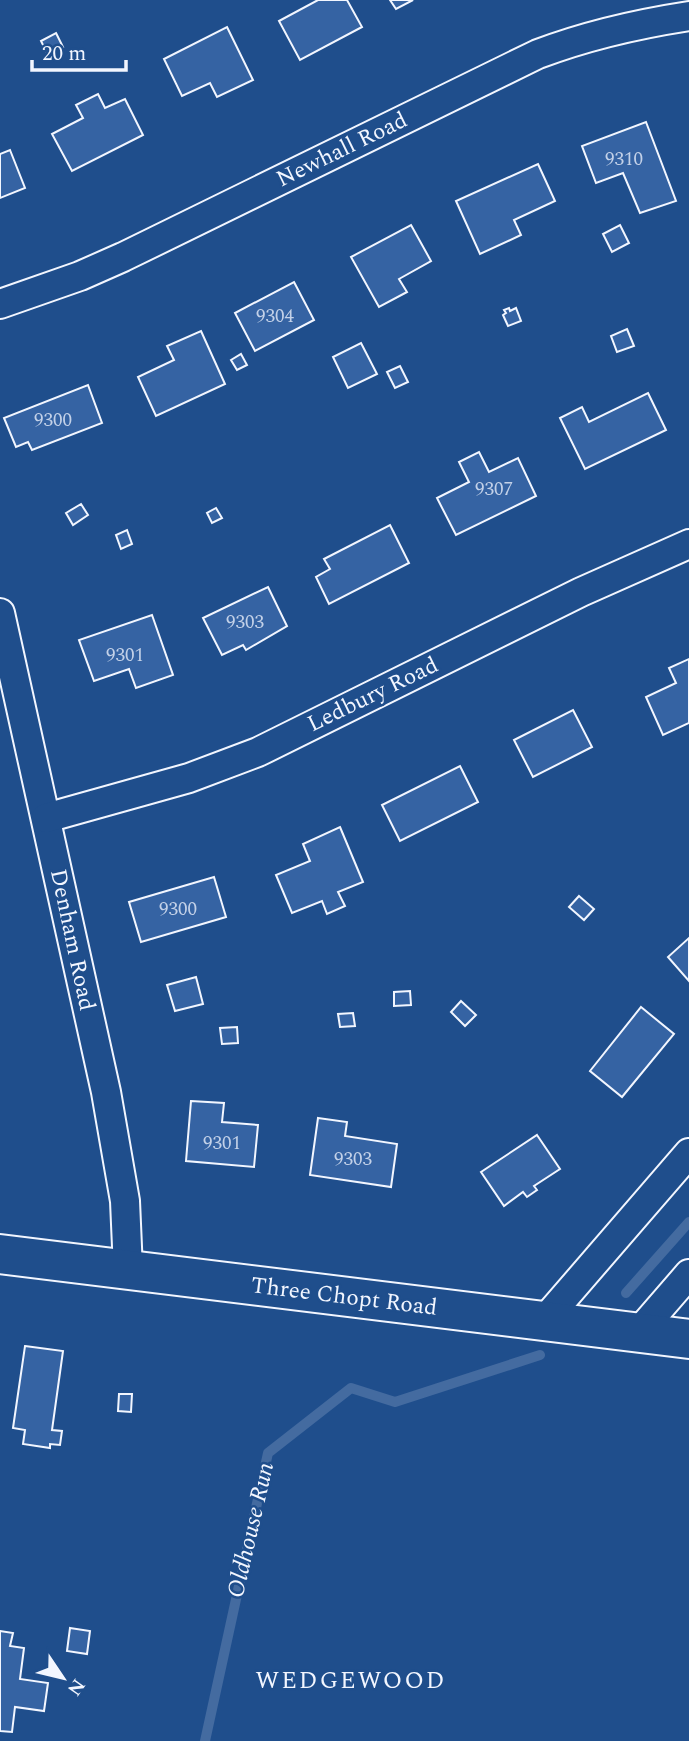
<svg xmlns="http://www.w3.org/2000/svg" width="689" height="1741" viewBox="0 0 689 1741" font-family="Spectral,serif">
<style>
.lines{fill:none;stroke-linecap:round;stroke-linejoin:round}
.stream{stroke:#446ba0;stroke-width:10}
.building{fill:#3563a3;stroke:#f2f6ff;stroke-width:2}
.street-casing{stroke:#f2f6ff;stroke-width:32}
.secondary-casing{stroke:#f2f6ff;stroke-width:42}
.street{stroke:#1f4e8c;stroke-width:28}
.secondary{stroke:#1f4e8c;stroke-width:38}
.labels{text-anchor:middle;dominant-baseline:central;stroke-width:5;stroke-linejoin:round;paint-order:stroke}
.number-label{font-size:19px;fill:#c3d1e8}
.street-label{font-size:23px;fill:#f2f6ff;stroke:#1f4e8c}
.water-label{font-size:24px;font-style:italic;fill:#f2f6ff;stroke:#1f4e8c}
.neighbourhood-label{font-size:24px;letter-spacing:2px;fill:#f2f6ff;stroke:#1f4e8c}
</style>
<rect width="100%" height="100%" fill="#1f4e8c"/>
<g class="lines">
<g class="stream">
<polyline points="626,1293 689,1222"/>
<polyline points="205,1741 268,1453 351,1388 395,1402 540,1355"/>
</g>
</g>
<g class="building">
<polygon points="318,0 347,0 362,27 300,60 279,21"/>
<polygon points="390,0 413,0 396,9"/>
<polygon points="227,27 253,80 217,97 210,83 182,96 164,59"/>
<polygon points="56,33 63,47 48,55 41,41"/>
<polygon points="98,94 105,108 125,99 143,135 72,171 52,134 83,118 76,105"/>
<polygon points="646,122 676,201 640,213 623,173 596,183 582,146"/>
<polygon points="10,150 25,188 0,198 0,154"/>
<polygon points="538,164 555,201 514,220 521,235 480,254 456,201"/>
<polygon points="411,225 431,261 399,279 407,292 379,307 351,257"/>
<polygon points="620,225 629,243 612,252 603,234"/>
<polygon points="294,282 314,320 255,351 235,313"/>
<polygon points="509,308 510,311 516,308 521,321 508,326 503,315 506,313 504,310"/>
<polygon points="627,329 634,346 617,352 611,336"/>
<polygon points="201,331 225,384 156,416 138,377 174,360 167,346"/>
<polygon points="361,343 377,374 348,388 333,357"/>
<polygon points="241,354 247,365 237,370 231,360"/>
<polygon points="400,366 408,382 395,388 387,372"/>
<polygon points="88,385 102,423 32,450 28,442 16,447 4,418"/>
<polygon points="648,393 666,430 585,469 560,418 582,407 589,422"/>
<polygon points="479,452 489,472 518,458 536,496 456,535 437,498 469,482 459,462"/>
<polygon points="81,504 88,515 73,525 66,513"/>
<polygon points="216,508 222,518 212,523 207,513"/>
<polygon points="390,525 409,563 329,604 316,577 330,569 324,559"/>
<polygon points="127,530 132,544 121,549 116,535"/>
<polygon points="268,587 287,626 246,650 243,645 222,655 203,618"/>
<polygon points="152,615 173,675 136,688 129,669 94,681 79,640"/>
<polygon points="689,659 689,723 663,735 646,697 676,683 669,668"/>
<polygon points="573,710 592,747 533,777 514,740"/>
<polygon points="460,766 478,802 400,841 382,805"/>
<polygon points="340,827 363,882 338,892 345,906 327,914 322,901 292,913 276,875 310,861 303,844"/>
<polygon points="214,877 226,917 141,942 129,902"/>
<polygon points="579,896 594,909 584,920 569,907"/>
<polygon points="689,938 689,981 668,957"/>
<polygon points="196,977 203,1004 175,1011 167,985"/>
<polygon points="410,991 411,1005 394,1006 394,992"/>
<polygon points="461,1001 476,1015 465,1026 451,1012"/>
<polygon points="641,1007 674,1034 622,1097 590,1071"/>
<polygon points="353,1013 355,1026 340,1027 338,1014"/>
<polygon points="237,1027 238,1043 222,1044 220,1028"/>
<polygon points="191,1101 224,1103 222,1122 258,1125 254,1167 186,1161"/>
<polygon points="318,1118 347,1122 345,1136 397,1144 391,1187 310,1175"/>
<polygon points="537,1135 560,1169 534,1186 537,1190 527,1197 523,1192 504,1206 481,1172"/>
<polygon points="25,1346 63,1351 52,1430 62,1431 60,1445 50,1444 50,1448 23,1444 25,1430 13,1428"/>
<polygon points="119,1394 132,1394 131,1412 118,1411"/>
<polygon points="70,1628 90,1631 87,1654 67,1651"/>
<polygon points="0,1631 13,1633 10,1646 24,1648 20,1679 48,1683 44,1711 15,1707 12,1732 0,1731"/>
</g>
<g class="lines">
<defs>
<g id="street">
<path d="M0,304l80,-28 43,-19 415,-203c50,-19 99,-30 151,-38"/>
<polyline points="0,613 106,1092 125,1201 128,1270"/>
<polyline points="46,818 189,778 258,752 581,592 689,544"/>
<polyline points="543,1322 689,1153"/>
<polyline points="638,1333 689,1274"/>
</g>
<polyline id="secondary" points="0,1254 689,1339"/>
</defs>
<use href="#street" class="street-casing"/>
<use href="#secondary" class="secondary-casing"/>
<use href="#street" class="street"/>
<use href="#secondary" class="secondary"/>
</g>
<g class="labels">
<g class="number-label">
<text x="624" y="159">9310</text>
<text x="275" y="316">9304</text>
<text x="53" y="420">9300</text>
<text x="494" y="489">9307</text>
<text x="245" y="622">9303</text>
<text x="125" y="655">9301</text>
<text x="178" y="909">9300</text>
<text x="222" y="1143">9301</text>
<text x="353" y="1159">9303</text>
</g>
<g class="street-label">
<text transform="translate(342 150) rotate(-26)">Newhall Road</text>
<text transform="translate(373 695) rotate(-26)">Ledbury Road</text>
<text transform="translate(72 940) rotate(78)">Denham Road</text>
<text transform="translate(344 1297) rotate(7)">Three Chopt Road</text>
</g>
<g class="water-label">
<text transform="translate(251 1530) rotate(-77)">Oldhouse Run</text>
</g>
<g class="neighbourhood-label">
<text x="351" y="1681">WEDGEWOOD</text>
</g>
</g>
<g transform="translate(63 1678) rotate(125)" stroke="#1f4e8c" stroke-width="5" paint-order="stroke">
<path d="M0-5L12 26L0 18L-12 26Z" fill="#f2f6ff"/>
<text y="-10" font-size="19" font-weight="bold" text-anchor="middle" fill="#f2f6ff">N</text>
</g>
<path d="M32 60v10h94v-10" fill="none" stroke="#f2f6ff" stroke-width="3.5"/>
<text x="42" y="60" font-size="21" fill="#f2f6ff" stroke="#1f4e8c" stroke-width="5" paint-order="stroke">20 m</text>
</svg>
